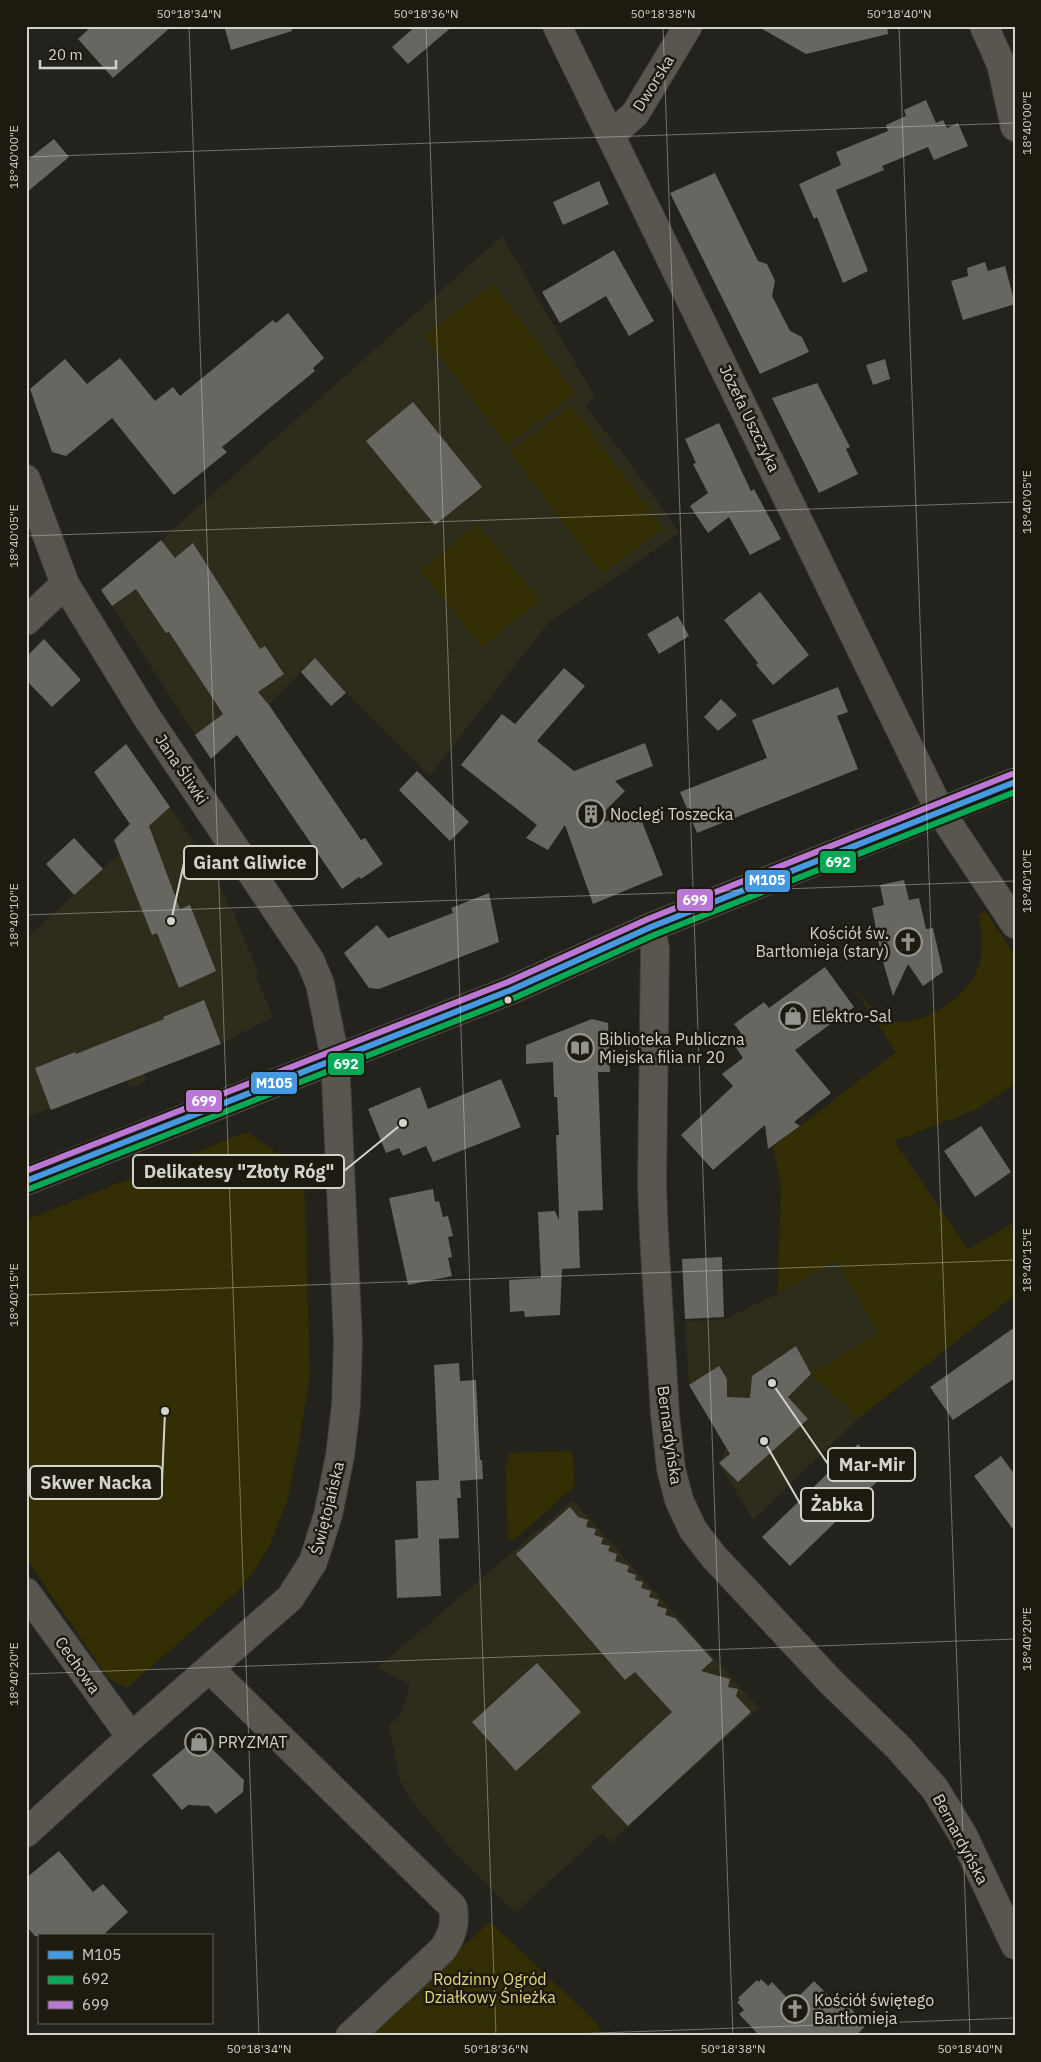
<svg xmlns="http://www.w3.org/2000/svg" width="1041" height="2062" viewBox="0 0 1041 2062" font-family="'IBM Plex Sans',sans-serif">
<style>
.built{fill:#2e2c1b}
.green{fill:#342e04}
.building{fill:#676661}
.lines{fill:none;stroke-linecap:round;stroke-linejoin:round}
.minor-casing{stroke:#3e3d39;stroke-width:30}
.major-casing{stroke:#3e3d39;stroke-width:30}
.minor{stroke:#58564f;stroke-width:28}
.major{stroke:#5a584e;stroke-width:28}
.bus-1-casing{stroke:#1d1b10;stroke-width:10}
.bus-2-casing{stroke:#1d1b10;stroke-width:10}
.bus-3-casing{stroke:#1d1b10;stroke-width:10}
.bus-1{stroke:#4699e1;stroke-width:6}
.bus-2{stroke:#06aa56;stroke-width:6}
.bus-3{stroke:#ba77d6;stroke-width:6}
.ticks{fill:none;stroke:#d3d2cb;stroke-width:1;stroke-opacity:0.45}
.bus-dot{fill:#d3d2cb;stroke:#1d1b10;stroke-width:2}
.labels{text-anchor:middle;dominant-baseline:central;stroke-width:5;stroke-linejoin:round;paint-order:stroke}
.street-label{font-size:16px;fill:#d3d2cb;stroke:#1d1b10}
.poi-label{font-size:16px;fill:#d3d2cb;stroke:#1d1b10;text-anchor:start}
.park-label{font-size:16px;fill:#e5d681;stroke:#1d1b10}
.leader{fill:none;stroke:#d3d2cb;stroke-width:2}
.callout-dot{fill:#d3d2cb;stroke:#1d1b10;stroke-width:2}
.callout{fill:#1d1b10;stroke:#d3d2cb;stroke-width:2}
.callout-label{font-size:18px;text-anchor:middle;font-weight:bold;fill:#d3d2cb}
.line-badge{stroke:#1d1b10;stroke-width:2}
.badge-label{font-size:14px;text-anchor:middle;font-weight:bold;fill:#fff}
.neatline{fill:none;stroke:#d3d2cb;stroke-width:2}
.ticks-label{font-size:12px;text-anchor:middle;fill:#d3d2cb}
</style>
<rect width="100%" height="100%" fill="#23221c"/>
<g class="built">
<polygon points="502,236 595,397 585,405 631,464 680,533 548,623 430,776 346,693 315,658 269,705 211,759 101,590 161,540"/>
<polygon points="170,807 214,872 230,909 232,908 259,975 256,976 273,1017 221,1044 143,1071 147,1081 130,1088 126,1078 26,1118 26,939"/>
<polygon points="836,1260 878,1334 812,1375 859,1418 753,1520 719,1464 726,1447 689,1385 685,1321 725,1319 777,1294"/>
<polygon points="573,1500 759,1708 610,1843 602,1834 515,1913 452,1850 410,1799 400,1780 389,1725 401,1714 410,1684 377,1668"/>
</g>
<g class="green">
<polygon points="494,284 575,393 507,445 424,336"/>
<polygon points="571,406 663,528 602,574 510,452"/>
<polygon points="478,524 540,601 482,647 420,570"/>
<path d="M985,911l30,44v129l-40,26 -81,31 74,108 47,-27v73l-156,123 -48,-44 67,-41 -42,-72 -59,33 4,-100 -2,-21 -6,-26 123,-95 -40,-61c11,11 25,27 40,30 16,2 31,-4 44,-12 37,-22 50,-52 38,-94z"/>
<polygon points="247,1132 304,1171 310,1375 298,1448 287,1501 271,1543 255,1570 238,1591 127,1688 108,1678 26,1558 26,1220"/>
<polygon points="573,1451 575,1486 515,1539 508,1539 505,1466 510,1453"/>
<polygon points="490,1922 597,2023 602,2036 366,2036"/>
</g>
<g class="building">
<polygon points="92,26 172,26 113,78 78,39"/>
<polygon points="224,26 291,26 292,31 231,50"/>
<polygon points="416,26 453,26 408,64 392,47"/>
<polygon points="757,26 887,26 888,34 806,54"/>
<polygon points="926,100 936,123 943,120 947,128 958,123 968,146 934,160 928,147 882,166 884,170 836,190 868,271 843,283 817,217 814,219 799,184 841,165 836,152 888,131 886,125 906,116 904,110"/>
<polygon points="54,139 69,157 26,193 26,161"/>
<polygon points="715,173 758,261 767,264 775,281 772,296 790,331 802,337 809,352 760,374 670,193"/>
<polygon points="599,181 609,204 563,225 553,202"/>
<polygon points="614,250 654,321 629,336 606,296 560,323 542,292"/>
<polygon points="985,262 988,271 1005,266 1015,304 963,320 951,281 968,276 967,268"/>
<polygon points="288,313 324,358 313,368 315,371 222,447 227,452 174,495 112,418 66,456 52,452 30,389 65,359 87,384 120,358 155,401 173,387 180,396 273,320 276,323"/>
<polygon points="885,359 890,379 873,385 866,365"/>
<polygon points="817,383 850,447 846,449 858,474 819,493 772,398"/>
<polygon points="413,402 482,487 435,525 366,441"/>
<polygon points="719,423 751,491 754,489 781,539 750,555 729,517 708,533 690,506 708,493 693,464 696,463 685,439"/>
<polygon points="161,540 175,558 193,543 260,649 265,646 284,674 258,692 269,705 361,840 365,838 383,864 361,879 359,877 342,889 237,735 211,759 195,735 223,714 169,632 166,633 136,589 112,606 101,590"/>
<polygon points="760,592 809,655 773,685 756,665 758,663 724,620"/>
<polygon points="678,616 689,636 659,654 647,634"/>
<polygon points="44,639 81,680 52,707 26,680 26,657"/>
<polygon points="315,658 346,693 331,706 301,672"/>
<polygon points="564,668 585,686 537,741 574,771 645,743 653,766 615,781 625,791 587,829 637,809 663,875 593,904 565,825 548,850 526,838 537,825 461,765 502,714 515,724"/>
<polygon points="838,687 848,712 837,716 858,769 697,833 680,792 767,758 752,720"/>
<polygon points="721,699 737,715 718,731 704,717"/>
<polygon points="126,744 170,807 149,826 180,909 190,905 216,971 179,988 157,933 152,935 114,840 130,824 94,772"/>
<polygon points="417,771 469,822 450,841 399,790"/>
<polygon points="74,838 103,869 74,895 46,864"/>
<polygon points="904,880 909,900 919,898 926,929 933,928 943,972 923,986 908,964 893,996 881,955 872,908 884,905 880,885"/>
<polygon points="489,893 499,942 379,989 369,988 344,953 377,925 388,938 453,913 451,908"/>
<polygon points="825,967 854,1007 795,1050 831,1093 794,1122 800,1126 768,1149 765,1125 713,1170 681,1135 733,1086 722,1074 743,1058 731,1040 741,1033 734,1024 764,1002 769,1008"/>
<polygon points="204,1000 221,1044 51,1110 35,1068 75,1052 76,1054 164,1019 163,1017"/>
<polygon points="592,1019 608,1023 610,1072 598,1072 603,1210 578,1211 580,1268 562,1269 560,1315 525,1317 524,1311 510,1312 509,1280 541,1278 538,1212 555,1211 559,1220 559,1211 556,1135 559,1135 557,1097 554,1097 553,1062 526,1064 526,1045"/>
<polygon points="501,1079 521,1127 433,1162 426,1146 403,1156 399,1148 386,1153 368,1109 420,1087 428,1109"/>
<polygon points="981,1126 1011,1172 975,1197 944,1151"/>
<polygon points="433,1189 435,1202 439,1201 443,1217 448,1216 453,1236 448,1237 452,1257 448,1258 452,1276 408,1285 389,1198"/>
<polygon points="722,1257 724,1317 685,1319 682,1259"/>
<polygon points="1015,1327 1015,1378 953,1420 930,1387"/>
<polygon points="796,1346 811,1374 788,1397 808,1419 738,1482 719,1463 730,1454 689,1385 719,1366 727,1379 727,1397 750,1398 752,1376"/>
<polygon points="459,1363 460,1381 476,1380 480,1460 482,1460 483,1479 460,1481 461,1498 457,1498 459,1538 439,1539 441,1596 397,1598 395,1540 418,1538 416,1481 439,1480 434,1365"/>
<polygon points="858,1444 886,1473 790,1566 762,1537"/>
<polygon points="1001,1456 1015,1475 1015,1532 974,1476"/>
<polygon points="570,1507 578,1517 588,1520 586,1527 596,1529 594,1535 603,1538 601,1544 610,1546 608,1551 617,1554 615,1561 629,1566 627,1572 636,1575 635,1580 643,1582 641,1588 651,1591 649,1597 659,1600 657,1606 667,1609 665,1615 675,1618 713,1660 701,1671 730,1679 728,1687 738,1689 736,1696 751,1712 628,1826 591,1787 672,1712 635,1672 625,1680 516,1554"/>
<polygon points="537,1663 581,1712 516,1771 472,1722"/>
<polygon points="193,1741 204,1741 244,1780 243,1792 216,1814 209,1806 188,1805 182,1810 152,1775"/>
<polygon points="59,1851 93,1892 103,1884 128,1912 102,1936 35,1936 26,1926 26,1878"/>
<polygon points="761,1979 768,1986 772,1982 792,2003 814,1981 839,2006 844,2001 866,2025 856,2036 760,2036 739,2014 744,2010 737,2002 740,2000 738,1998 757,1980 759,1982"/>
</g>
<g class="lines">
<defs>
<g id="minor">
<polyline points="557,26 940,811 1015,924"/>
<polyline points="984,26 1001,64 1015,127"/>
<polyline points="611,135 635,114 688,26"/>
<polyline points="26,479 65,584 146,716 310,960 320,984 335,1058 348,1341 346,1405 340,1456 328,1515 313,1562 290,1598 131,1737 26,1833"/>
<polyline points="26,621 65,584"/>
<polyline points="651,927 655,949 652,1185 654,1235 665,1414 671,1469 679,1500 693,1530 714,1557 831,1682 899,1748 935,1789 963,1835 1015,1945"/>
<polyline points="26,1592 131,1737"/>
<path d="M210,1669l243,238c3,17 -1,30 -11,43l-92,86"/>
</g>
<polyline id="major" points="26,1181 511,990 651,927 1015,782"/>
</defs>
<use href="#minor" class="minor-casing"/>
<use href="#major" class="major-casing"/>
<use href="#minor" class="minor"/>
<use href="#major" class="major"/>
<defs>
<polyline id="bus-1" points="26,1181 511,990 651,927 1015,782"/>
<polyline id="bus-2" points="29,1189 514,998 654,935 1015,792"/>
<polyline id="bus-3" points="26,1171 508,982 648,919 1012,774"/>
</defs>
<use href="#bus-1" class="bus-1-casing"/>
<use href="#bus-2" class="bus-2-casing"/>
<use href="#bus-3" class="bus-3-casing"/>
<use href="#bus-1" class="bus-1"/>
<use href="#bus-2" class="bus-2"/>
<use href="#bus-3" class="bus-3"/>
</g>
<path class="ticks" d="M189,26l70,2010M426,26l70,2010M663,26l70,2010M899,26l71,2010M26,157l989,-34M26,536l989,-34M26,915l989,-34M26,1295l989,-35M26,1674l989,-35M515,2036l500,-18"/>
<defs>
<symbol id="building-ring" viewBox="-11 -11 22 22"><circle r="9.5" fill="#1d1b10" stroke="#95948e" stroke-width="1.5"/><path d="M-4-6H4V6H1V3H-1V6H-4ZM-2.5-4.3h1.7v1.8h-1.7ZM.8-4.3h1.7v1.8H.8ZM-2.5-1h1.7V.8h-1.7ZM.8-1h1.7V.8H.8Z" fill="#95948e"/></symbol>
<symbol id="church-ring" viewBox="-11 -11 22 22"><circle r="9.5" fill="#1d1b10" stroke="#95948e" stroke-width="1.5"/><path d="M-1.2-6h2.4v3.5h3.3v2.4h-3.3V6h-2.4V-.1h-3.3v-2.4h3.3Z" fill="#95948e"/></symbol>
<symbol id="shop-ring" viewBox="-11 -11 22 22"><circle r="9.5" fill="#1d1b10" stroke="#95948e" stroke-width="1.5"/><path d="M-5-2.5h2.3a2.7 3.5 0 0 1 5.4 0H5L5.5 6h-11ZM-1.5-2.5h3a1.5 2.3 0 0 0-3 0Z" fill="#95948e"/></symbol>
<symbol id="library-ring" viewBox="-11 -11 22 22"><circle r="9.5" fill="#1d1b10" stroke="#95948e" stroke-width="1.5"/><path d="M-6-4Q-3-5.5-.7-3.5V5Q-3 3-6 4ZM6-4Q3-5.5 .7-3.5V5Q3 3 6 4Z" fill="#95948e"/></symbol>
</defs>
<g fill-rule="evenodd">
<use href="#building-ring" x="575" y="798" width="32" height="32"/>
<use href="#church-ring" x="892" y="926" width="32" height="32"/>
<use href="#shop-ring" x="777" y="1000" width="32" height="32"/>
<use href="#library-ring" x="564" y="1032" width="32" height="32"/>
<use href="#shop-ring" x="183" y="1726" width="32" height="32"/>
<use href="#church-ring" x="779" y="1993" width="32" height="32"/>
</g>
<circle class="bus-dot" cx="508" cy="1000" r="4.5"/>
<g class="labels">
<g class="street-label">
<text transform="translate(653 83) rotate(-58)">Dworska</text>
<text transform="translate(750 418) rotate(64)">Józefa Uszczyka</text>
<text transform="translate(182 769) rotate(56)">Jana Śliwki</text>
<text transform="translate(670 1435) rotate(82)">Bernardyńska</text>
<text transform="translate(327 1508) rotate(-76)">Świętojańska</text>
<text transform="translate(78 1665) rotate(55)">Cechowa</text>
<text transform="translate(961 1839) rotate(62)">Bernardyńska</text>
</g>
<g class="poi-label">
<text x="610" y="814">Noclegi Toszecka</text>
<text x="889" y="933" text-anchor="end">Kościół św.<tspan x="889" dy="18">Bartłomieja (stary)</tspan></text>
<text x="812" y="1016">Elektro-Sal</text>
<text x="599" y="1039">Biblioteka Publiczna<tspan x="599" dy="18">Miejska filia nr 20</tspan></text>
<text x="218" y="1742">PRYZMAT</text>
<text x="814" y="2000">Kościół świętego<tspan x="814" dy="18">Bartłomieja</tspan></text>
</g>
<g class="park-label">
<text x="490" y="1979">Rodzinny Ogród<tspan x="490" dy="18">Działkowy Śnieżka</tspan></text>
</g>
</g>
<path class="leader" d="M171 921L184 863M403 1123L344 1171M772 1383L828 1464M165 1411L162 1482M764 1441L801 1505"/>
<g class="callout-dot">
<circle cx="171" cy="921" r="5"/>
<circle cx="403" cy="1123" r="5"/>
<circle cx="772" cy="1383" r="5"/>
<circle cx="165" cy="1411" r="5"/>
<circle cx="764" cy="1441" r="5"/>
</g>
<g class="callout">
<rect x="184" y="846" width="133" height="33" rx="5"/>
<rect x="133" y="1155" width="211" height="33" rx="5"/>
<rect x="828" y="1448" width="87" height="33" rx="5"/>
<rect x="30" y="1466" width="132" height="33" rx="5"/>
<rect x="801" y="1488" width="72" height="33" rx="5"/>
</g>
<g class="callout-label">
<text x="250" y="869">Giant Gliwice</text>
<text x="239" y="1178">Delikatesy "Złoty Róg"</text>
<text x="872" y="1471">Mar-Mir</text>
<text x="96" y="1489">Skwer Nacka</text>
<text x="837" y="1511">Żabka</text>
</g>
<g class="line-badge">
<rect x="819" y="850" width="38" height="24" rx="5" fill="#06aa56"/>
<rect x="744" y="869" width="47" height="24" rx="5" fill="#4699e1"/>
<rect x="676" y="888" width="38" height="24" rx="5" fill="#ba77d6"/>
<rect x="327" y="1052" width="38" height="24" rx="5" fill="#06aa56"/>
<rect x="250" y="1071" width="48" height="24" rx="5" fill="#4699e1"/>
<rect x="185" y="1089" width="38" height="24" rx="5" fill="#ba77d6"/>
</g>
<g class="badge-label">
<text x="838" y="867">692</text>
<text x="767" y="885">M105</text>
<text x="695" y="905">699</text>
<text x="346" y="1069">692</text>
<text x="274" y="1088">M105</text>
<text x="204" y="1106">699</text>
</g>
<rect width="1041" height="2062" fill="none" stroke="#1d1b10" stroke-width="55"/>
<rect x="38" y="1934" width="175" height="90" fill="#1d1b10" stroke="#66645b"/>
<rect x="48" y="1951" width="25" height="8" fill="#4699e1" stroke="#66645b"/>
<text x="82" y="1960" font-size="15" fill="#d3d2cb">M105</text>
<rect x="48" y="1976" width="25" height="8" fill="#06aa56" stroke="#66645b"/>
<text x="82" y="1984" font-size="15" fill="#d3d2cb">692</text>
<rect x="48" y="2001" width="25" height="8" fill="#ba77d6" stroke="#66645b"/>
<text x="82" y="2010" font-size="15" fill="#d3d2cb">699</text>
<path d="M40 60v8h76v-8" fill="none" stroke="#d3d2cb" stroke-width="2.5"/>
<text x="48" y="60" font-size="15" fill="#d3d2cb" stroke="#1d1b10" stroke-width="4" paint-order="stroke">20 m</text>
<rect x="28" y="28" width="986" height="2006" class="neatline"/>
<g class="ticks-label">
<text x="189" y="18">50°18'34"N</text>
<text x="426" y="18">50°18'36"N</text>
<text x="663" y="18">50°18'38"N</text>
<text x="899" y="18">50°18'40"N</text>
<text transform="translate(1027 123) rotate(-90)" y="4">18°40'00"E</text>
<text transform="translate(14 157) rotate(-90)" y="4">18°40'00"E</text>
<text transform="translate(1027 502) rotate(-90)" y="4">18°40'05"E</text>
<text transform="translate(14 536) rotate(-90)" y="4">18°40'05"E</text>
<text transform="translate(1027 881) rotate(-90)" y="4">18°40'10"E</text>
<text transform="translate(14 915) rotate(-90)" y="4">18°40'10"E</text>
<text transform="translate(1027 1260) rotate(-90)" y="4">18°40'15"E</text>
<text transform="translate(14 1295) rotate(-90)" y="4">18°40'15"E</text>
<text transform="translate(1027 1639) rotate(-90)" y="4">18°40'20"E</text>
<text transform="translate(14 1674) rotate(-90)" y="4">18°40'20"E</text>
<text x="259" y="2053">50°18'34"N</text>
<text x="496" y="2053">50°18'36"N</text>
<text x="733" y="2053">50°18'38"N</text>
<text x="970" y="2053">50°18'40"N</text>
</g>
</svg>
